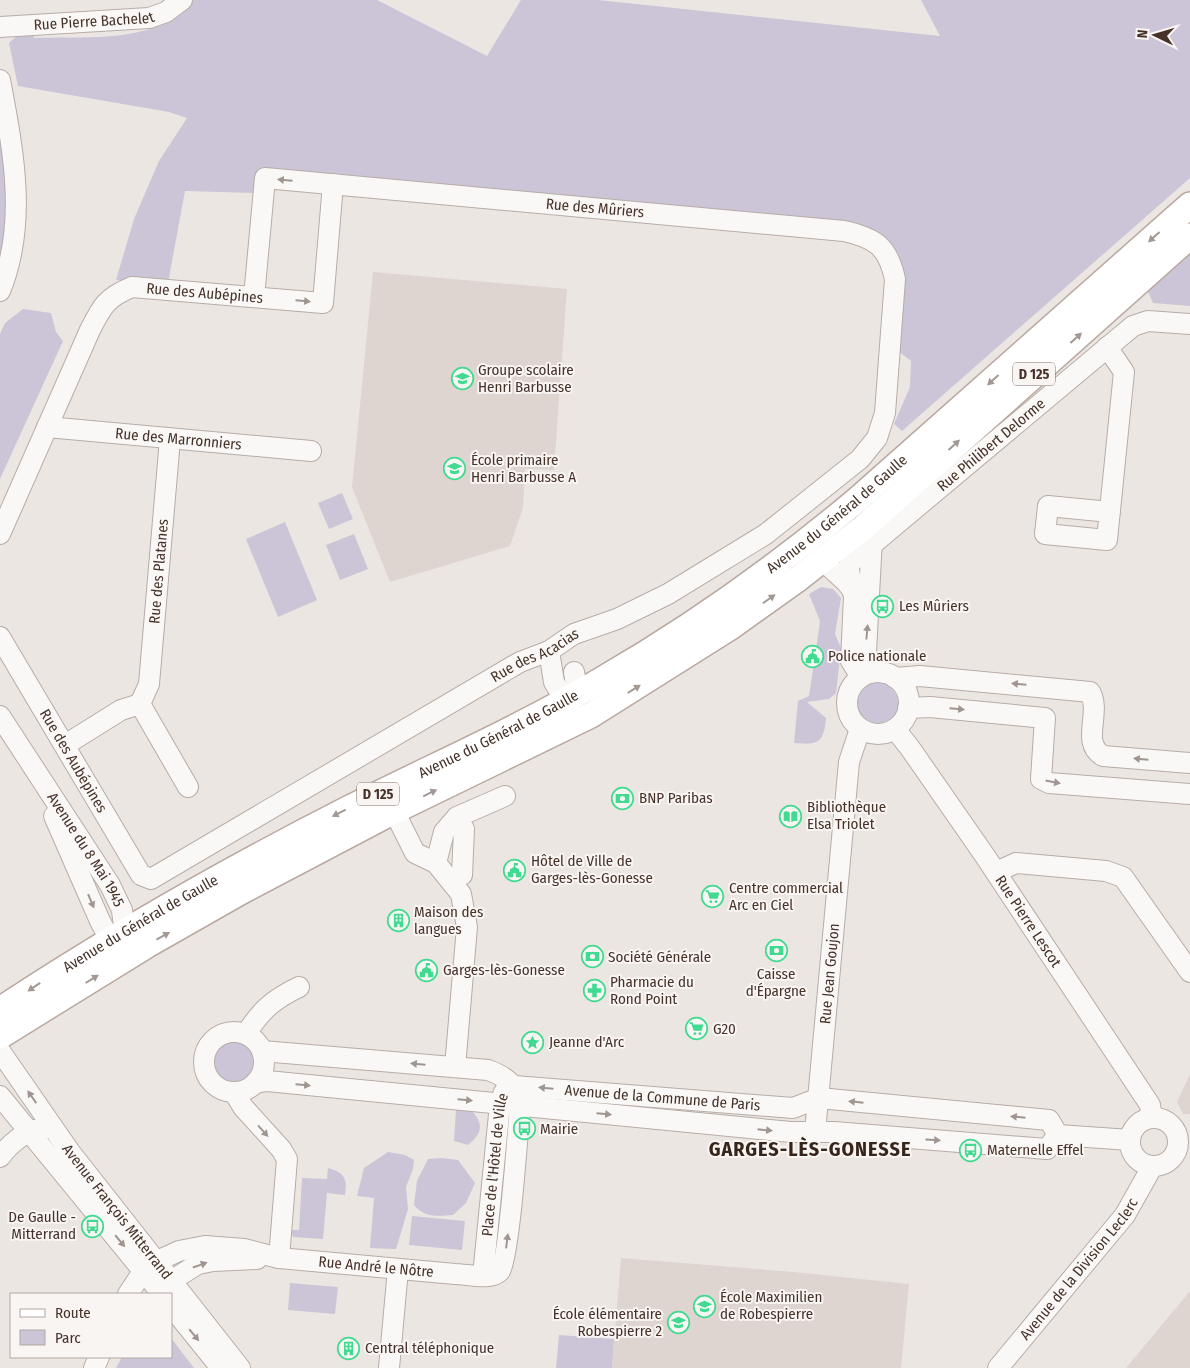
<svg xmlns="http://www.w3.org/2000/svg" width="1190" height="1368" viewBox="0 0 1190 1368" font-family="'Fira Sans Condensed',sans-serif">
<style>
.built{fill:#ded5d1}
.green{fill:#ccc4d7}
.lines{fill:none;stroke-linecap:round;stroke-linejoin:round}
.minor-casing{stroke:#b7aca7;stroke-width:22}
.major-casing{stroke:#b9a8a1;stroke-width:28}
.minor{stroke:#faf8f6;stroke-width:20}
.major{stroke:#fff;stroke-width:25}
.oneway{fill:#a09590}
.oneway2{fill:#a29894}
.labels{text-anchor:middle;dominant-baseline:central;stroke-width:4;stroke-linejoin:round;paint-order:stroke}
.shield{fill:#f9f5f3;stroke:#7c6c66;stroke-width:1}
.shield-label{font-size:14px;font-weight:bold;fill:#463229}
.street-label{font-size:15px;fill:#463229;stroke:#f9f5f3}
.poi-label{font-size:15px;fill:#463229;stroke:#f9f5f3;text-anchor:start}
.district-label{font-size:20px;font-weight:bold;letter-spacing:1px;fill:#37251b;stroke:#f9f5f3}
</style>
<rect width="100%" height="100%" fill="#ece6e3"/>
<g class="built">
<polygon points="373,272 567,289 554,470 525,469 523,508 510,546 390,582 352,487"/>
<polygon points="1190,1074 1190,1114 1183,1114 1177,1102"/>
<polygon points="621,1258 794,1272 909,1284 901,1368 612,1368"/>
<polygon points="1190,1291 1190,1368 1126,1368"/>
</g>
<g class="green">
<path d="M193,0h184l110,56 34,-56h77l342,36 -19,-36h269v178l-288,253 -8,-7 16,-37 1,-26 -17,-13 10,-70 -9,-28 -18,-17 -618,-64 -4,24 -70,-2 -17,92 -52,-3 18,-61 25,-58 28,-43 -18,-6 -151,-26 -9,-43 9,-8 15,-2 1,5c49,-2 127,7 159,-38z"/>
<polygon points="0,135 12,229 0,264"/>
<polygon points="1190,249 1190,306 1153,303 1146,287"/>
<polygon points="23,309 51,313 56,332 63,341 0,479 0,334 5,323"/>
<polygon points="342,493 353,519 329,529 318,503"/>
<polygon points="285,522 317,600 278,617 246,539"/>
<polygon points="354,534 368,569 340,580 326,545"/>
<path d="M821,587l12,2 8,9 -6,36 6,14 -5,45 -7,6 -22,3 19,16c-2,26 -9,27 -32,25l4,-42 11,-5 10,-67 1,-8 -11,-27z"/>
<circle cx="876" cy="704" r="22"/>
<circle cx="234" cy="1062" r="30"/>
<path d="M456,1110l16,1c12,14 10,22 -4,34l-14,-4z"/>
<polygon points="388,1152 405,1155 414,1160 413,1169 406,1187 408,1209 396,1249 370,1248 374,1198 357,1196 364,1168"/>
<path d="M442,1158l16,2 17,23 -9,20 -13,12c-16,1 -28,3 -39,-10l3,-24 11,-22z"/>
<path d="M328,1168c16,4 20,11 17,27l-18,-2 -4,46 -30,-2 -2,-7h8l3,-52 25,1z"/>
<polygon points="412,1216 465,1221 462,1250 409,1245"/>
<polygon points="290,1283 338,1287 335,1314 288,1310"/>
<polygon points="559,1335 614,1339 612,1368 556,1368"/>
<polygon points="171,1338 194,1368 116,1368 122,1357 171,1357"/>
</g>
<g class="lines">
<defs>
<g id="minor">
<path id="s1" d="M0,27l149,-9 17,-6 16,-12"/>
<path d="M0,80c13,69 28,143 0,211"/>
<polyline points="1107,347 1124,372 1107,540 1045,534 1048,506 1110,512"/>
<path id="s2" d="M47,427l264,24"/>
<path id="s3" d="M0,534l90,-204c12,-24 17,-33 42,-43l191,16 10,-119"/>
<polyline points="872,538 866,652 869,660 884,673"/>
<polyline points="851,550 849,570 854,597 851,661 861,677"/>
<polyline points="822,560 847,583 853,591"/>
<path id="s4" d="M850,563l283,-237 15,-5 42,3"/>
<path id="s5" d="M0,637l141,238 10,4 369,-217 29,-11 25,-17 43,-15 51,-25 98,-60 94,-75 17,-21 8,-25 10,-134c-7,-32 -19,-41 -51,-48l-579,-53 -11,119"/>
<polyline points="549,651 554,682 572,713"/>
<circle cx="878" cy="703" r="31"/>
<path d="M895,678l25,-2 170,16c12,20 -10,51 13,64l87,7"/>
<polyline points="569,703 577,690 574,672"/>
<path id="s6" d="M140,704l9,-20 21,-245"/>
<polyline points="140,704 188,787"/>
<polyline points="908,708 930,707 1045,718 1041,779 1049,783 1190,794"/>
<path id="s7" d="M0,716l110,169 12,25 4,35"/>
<path id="s8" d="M895,729l15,19 75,108 165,249 2,13"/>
<polyline points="65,745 121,710 140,704"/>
<polyline points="394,811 415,853 436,863"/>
<polyline points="54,816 100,921 117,953"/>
<polyline points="457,817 464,829 462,875"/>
<polyline points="996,872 1016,863 1106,871 1123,877 1190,972"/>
<circle cx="234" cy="1062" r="30"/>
<path d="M246,1034c15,-24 28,-35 53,-47"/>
<path id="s9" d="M0,1051l70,101 170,216"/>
<polyline points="455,1067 467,927 461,894 436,863 444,832 457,817 505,796"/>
<polyline points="255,1083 267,1081 791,1132 834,1132 1047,1149 1058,1135"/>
<path id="s10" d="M514,1086l279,22 26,-10 230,22 9,15"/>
<polyline points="234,1092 243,1107 281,1149 287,1159 279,1258"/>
<polyline points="0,1096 162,1294"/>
<circle cx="1154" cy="1142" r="24"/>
<path id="s11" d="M815,1132l34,-370 11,-33"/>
<polyline points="1058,1135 1130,1140"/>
<path d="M0,1157c7,-10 29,-31 42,-27"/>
<path id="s12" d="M483,1276l17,-172 4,-12"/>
<polyline points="161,1287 198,1264 213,1261 257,1259"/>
<path id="s13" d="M128,1294l16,-24 11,-8 24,-11 26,-5 39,3 35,9 176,16c12,0 36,7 45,-3 9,-11 18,-142 20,-165 0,-19 -15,-30 -32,-36l-226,-19"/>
<polyline points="171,1306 221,1368"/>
<polyline points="94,1368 99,1357"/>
<polyline points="389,1368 398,1269"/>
<path id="s14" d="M998,1368l127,-153 27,-48"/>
</g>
<g id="major">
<path id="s15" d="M0,1010c112,-74 228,-140 348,-201 85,-43 173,-81 255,-130 90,-52 174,-112 254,-179l333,-295"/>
<polyline points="0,1036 147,945 242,891 394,811 591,715 729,628 799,578 864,527 1190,236"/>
</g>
</defs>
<use href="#minor" class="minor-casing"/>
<use href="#major" class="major-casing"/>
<use href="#minor" class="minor"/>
<use href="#major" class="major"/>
</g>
<defs><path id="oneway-solid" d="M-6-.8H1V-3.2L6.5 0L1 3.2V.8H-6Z" transform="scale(1.25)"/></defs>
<g class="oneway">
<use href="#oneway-solid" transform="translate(285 180) rotate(-175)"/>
<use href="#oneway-solid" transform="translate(303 301) rotate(5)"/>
<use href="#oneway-solid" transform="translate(867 632) rotate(-85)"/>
<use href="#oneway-solid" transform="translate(1019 684) rotate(-175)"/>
<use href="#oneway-solid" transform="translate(957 709) rotate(5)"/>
<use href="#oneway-solid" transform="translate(1141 759) rotate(-175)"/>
<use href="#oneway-solid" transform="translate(1053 782) rotate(11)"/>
<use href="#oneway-solid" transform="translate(91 901) rotate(67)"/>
<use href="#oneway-solid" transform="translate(418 1064) rotate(-175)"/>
<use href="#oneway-solid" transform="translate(303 1085) rotate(5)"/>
<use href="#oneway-solid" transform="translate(546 1088) rotate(-175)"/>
<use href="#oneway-solid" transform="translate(32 1097) rotate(-125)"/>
<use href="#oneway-solid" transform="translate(465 1100) rotate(5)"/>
<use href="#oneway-solid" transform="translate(856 1102) rotate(-174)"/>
<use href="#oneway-solid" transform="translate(604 1114) rotate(5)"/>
<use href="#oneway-solid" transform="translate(1018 1117) rotate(-174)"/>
<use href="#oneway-solid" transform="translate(765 1130) rotate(6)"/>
<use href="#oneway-solid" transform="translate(263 1131) rotate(48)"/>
<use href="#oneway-solid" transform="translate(933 1140) rotate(4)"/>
<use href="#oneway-solid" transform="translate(120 1241) rotate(50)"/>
<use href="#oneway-solid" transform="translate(507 1241) rotate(-83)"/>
<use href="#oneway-solid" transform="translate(200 1265) rotate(-19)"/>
<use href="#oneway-solid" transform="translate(194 1335) rotate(50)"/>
</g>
<g class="oneway2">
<use href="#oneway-solid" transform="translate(1154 237) rotate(138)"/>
<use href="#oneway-solid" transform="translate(1076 338) rotate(-42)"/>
<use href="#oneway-solid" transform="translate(993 380) rotate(138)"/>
<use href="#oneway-solid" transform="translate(954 445) rotate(-42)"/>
<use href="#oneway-solid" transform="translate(769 599) rotate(-35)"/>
<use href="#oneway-solid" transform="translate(634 689) rotate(-32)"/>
<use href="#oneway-solid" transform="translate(430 793) rotate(-26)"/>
<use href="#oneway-solid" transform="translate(339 813) rotate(153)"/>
<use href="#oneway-solid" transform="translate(163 936) rotate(-29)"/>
<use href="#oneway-solid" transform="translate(92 979) rotate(-32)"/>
<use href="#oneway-solid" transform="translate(34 987) rotate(146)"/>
</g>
<defs>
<symbol id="school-ring" viewBox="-11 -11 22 22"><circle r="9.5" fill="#f9f5f3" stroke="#40da91" stroke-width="1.5"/><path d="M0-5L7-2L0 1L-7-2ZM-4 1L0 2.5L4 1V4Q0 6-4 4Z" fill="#40da91"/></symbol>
<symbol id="bus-ring" viewBox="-11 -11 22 22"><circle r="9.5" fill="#f9f5f3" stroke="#40da91" stroke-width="1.5"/><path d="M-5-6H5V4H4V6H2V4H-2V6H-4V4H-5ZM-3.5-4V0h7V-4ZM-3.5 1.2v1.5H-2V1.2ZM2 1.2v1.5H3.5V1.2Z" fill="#40da91"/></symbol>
<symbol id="civic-ring" viewBox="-11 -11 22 22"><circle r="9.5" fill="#f9f5f3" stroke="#40da91" stroke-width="1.5"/><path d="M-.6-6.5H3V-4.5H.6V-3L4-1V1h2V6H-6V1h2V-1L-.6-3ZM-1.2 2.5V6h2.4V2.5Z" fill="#40da91"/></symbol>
<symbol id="bank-ring" viewBox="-11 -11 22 22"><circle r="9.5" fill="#f9f5f3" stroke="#40da91" stroke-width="1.5"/><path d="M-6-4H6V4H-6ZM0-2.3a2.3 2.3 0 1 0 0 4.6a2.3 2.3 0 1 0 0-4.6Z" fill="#40da91"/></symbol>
<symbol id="library-ring" viewBox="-11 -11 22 22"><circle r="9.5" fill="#f9f5f3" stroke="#40da91" stroke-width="1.5"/><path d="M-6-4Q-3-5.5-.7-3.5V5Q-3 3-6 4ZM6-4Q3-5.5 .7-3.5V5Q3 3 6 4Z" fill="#40da91"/></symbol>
<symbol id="supermarket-ring" viewBox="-11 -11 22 22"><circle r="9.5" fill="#f9f5f3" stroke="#40da91" stroke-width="1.5"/><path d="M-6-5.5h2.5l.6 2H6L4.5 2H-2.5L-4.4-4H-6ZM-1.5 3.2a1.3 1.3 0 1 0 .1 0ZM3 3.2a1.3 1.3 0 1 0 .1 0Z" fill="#40da91"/></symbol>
<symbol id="building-ring" viewBox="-11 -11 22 22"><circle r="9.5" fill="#f9f5f3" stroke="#40da91" stroke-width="1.5"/><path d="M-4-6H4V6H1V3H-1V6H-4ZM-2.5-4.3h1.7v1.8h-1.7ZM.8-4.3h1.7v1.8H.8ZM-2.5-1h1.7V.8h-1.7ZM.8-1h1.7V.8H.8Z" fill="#40da91"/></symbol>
<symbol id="pharmacy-ring" viewBox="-11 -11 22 22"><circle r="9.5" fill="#f9f5f3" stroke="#40da91" stroke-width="1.5"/><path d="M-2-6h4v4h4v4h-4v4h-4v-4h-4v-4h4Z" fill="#40da91"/></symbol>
<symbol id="sight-ring" viewBox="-11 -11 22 22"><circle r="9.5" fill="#f9f5f3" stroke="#40da91" stroke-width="1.5"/><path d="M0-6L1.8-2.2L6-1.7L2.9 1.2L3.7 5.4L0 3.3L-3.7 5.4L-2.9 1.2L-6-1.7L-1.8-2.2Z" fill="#40da91"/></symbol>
</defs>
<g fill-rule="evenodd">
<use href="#school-ring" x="450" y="366" width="25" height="25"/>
<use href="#school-ring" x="442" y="456" width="25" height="25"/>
<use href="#bus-ring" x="870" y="594" width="25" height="25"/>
<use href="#civic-ring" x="800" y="644" width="25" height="25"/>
<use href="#bank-ring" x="610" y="786" width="25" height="25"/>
<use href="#library-ring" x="778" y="804" width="25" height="25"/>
<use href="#civic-ring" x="502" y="858" width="25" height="25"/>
<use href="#supermarket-ring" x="700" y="884" width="25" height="25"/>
<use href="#building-ring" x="386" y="908" width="25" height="25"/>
<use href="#bank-ring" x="764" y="938" width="25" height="25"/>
<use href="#bank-ring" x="580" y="944" width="25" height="25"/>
<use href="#civic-ring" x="414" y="958" width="25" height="25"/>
<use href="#pharmacy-ring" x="582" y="978" width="25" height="25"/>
<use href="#supermarket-ring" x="684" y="1016" width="25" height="25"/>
<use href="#sight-ring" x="520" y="1030" width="25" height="25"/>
<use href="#bus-ring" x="512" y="1116" width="25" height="25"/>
<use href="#bus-ring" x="958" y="1138" width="25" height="25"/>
<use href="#bus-ring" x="80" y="1214" width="25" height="25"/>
<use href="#school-ring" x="692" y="1294" width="25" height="25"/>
<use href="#school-ring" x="666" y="1310" width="25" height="25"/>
<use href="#building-ring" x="336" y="1336" width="25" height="25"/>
</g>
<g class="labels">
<g class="shield">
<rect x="1013" y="362.5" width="42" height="23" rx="4"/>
<rect x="357" y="782.5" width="42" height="23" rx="4"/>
</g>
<g class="shield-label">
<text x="1034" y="374">D 125</text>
<text x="378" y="794">D 125</text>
</g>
<g class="street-label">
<text stroke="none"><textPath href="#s1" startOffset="94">Rue Pierre Bachelet</textPath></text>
<text transform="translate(595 208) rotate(5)">Rue des Mûriers</text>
<text stroke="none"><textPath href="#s3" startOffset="358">Rue des Aubépines</textPath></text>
<text stroke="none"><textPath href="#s2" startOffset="132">Rue des Marronniers</textPath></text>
<text stroke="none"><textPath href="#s4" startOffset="184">Rue Philibert Delorme</textPath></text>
<text stroke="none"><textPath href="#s15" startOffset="975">Avenue du Général de Gaulle</textPath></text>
<text stroke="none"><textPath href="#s6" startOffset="135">Rue des Platanes</textPath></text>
<text stroke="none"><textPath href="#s5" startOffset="732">Rue des Acacias</textPath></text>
<text stroke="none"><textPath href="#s15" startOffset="570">Avenue du Général de Gaulle</textPath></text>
<text stroke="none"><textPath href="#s5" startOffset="144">Rue des Aubépines</textPath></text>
<text stroke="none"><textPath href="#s7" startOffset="159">Avenue du 8 Mai 1945</textPath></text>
<text stroke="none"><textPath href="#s8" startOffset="234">Rue Pierre Lescot</textPath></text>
<text stroke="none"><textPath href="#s15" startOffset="165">Avenue du Général de Gaulle</textPath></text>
<text stroke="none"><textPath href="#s11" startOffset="159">Rue Jean Goujon</textPath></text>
<text stroke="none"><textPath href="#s10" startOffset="149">Avenue de la Commune de Paris</textPath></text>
<text stroke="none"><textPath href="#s12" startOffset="112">Place de l'Hôtel de Ville</textPath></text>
<text stroke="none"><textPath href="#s9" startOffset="199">Avenue François Mitterrand</textPath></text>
<text stroke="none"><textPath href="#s13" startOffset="268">Rue André le Nôtre</textPath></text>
<text stroke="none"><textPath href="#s14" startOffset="128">Avenue de la Division Leclerc</textPath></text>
</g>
<g class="poi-label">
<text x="478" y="370">Groupe scolaire<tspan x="478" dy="17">Henri Barbusse</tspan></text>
<text x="471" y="460">École primaire<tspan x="471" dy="17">Henri Barbusse A</tspan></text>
<text x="899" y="606">Les Mûriers</text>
<text x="828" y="656">Police nationale</text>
<text x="639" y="798">BNP Paribas</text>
<text x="807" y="807">Bibliothèque<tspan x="807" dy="17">Elsa Triolet</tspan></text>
<text x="531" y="861">Hôtel de Ville de<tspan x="531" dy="17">Garges-lès-Gonesse</tspan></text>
<text x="729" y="888">Centre commercial<tspan x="729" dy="17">Arc en Ciel</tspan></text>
<text x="414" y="912">Maison des<tspan x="414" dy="17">langues</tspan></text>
<text x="608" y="957">Société Générale</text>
<text x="443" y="970">Garges-lès-Gonesse</text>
<text x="776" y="974" text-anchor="middle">Caisse<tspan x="776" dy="17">d'Épargne</tspan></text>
<text x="610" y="982">Pharmacie du<tspan x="610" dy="17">Rond Point</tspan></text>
<text x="713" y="1029">G20</text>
<text x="549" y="1042">Jeanne d'Arc</text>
<text x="540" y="1129">Mairie</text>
<text x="987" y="1150">Maternelle Effel</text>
<text x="76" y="1217" text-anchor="end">De Gaulle -<tspan x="76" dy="17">Mitterrand</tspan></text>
<text x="720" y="1297">École Maximilien<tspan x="720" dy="17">de Robespierre</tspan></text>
<text x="662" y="1314" text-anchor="end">École élémentaire<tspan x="662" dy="17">Robespierre 2</tspan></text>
<text x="365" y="1348">Central téléphonique</text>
</g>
<g class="district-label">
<text x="810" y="1149">GARGES-LÈS-GONESSE</text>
</g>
</g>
<rect x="10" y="1293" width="162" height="65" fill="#f9f5f3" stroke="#b1a7a2"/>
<rect x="20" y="1309" width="25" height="8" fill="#ffffff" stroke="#b1a7a2"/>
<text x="55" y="1318" font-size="15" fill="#463229">Route</text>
<rect x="20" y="1330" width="25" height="15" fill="#ccc4d7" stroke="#b1a7a2"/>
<text x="55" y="1343" font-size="15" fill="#463229">Parc</text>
<g transform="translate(1155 35) rotate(275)" stroke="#f9f5f3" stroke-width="4" paint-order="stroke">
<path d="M0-4L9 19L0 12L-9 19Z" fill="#463229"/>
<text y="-8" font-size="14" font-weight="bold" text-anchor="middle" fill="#463229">N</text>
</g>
</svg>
